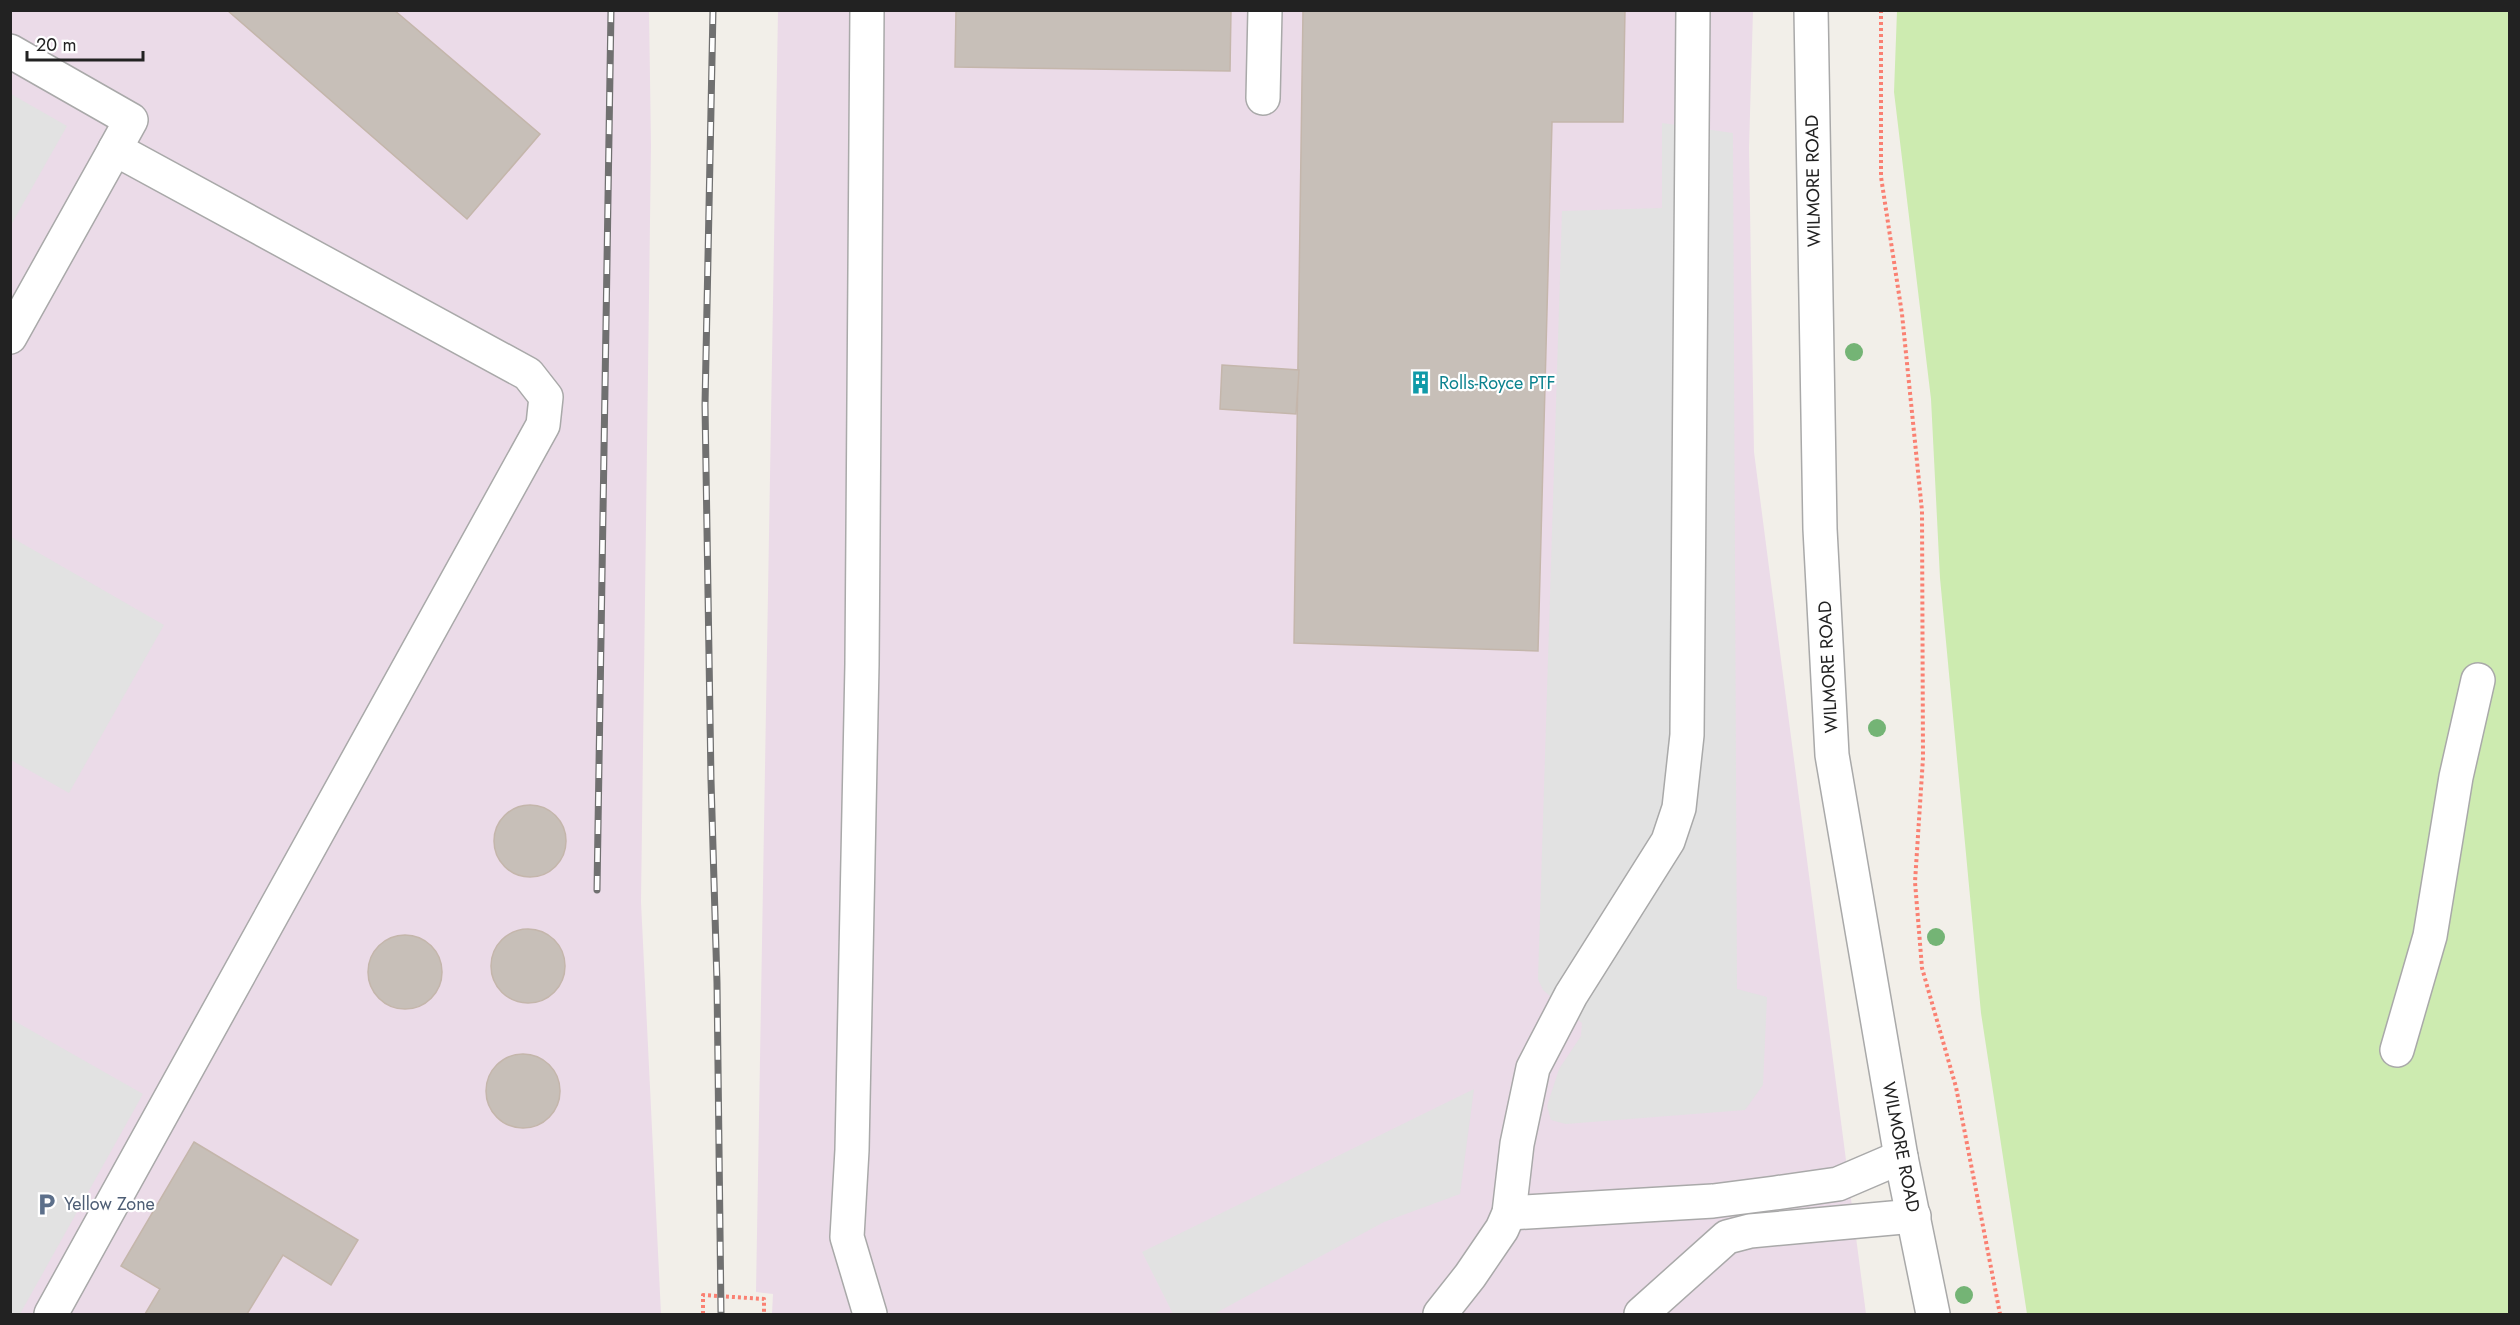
<svg xmlns="http://www.w3.org/2000/svg" width="2520" height="1325" viewBox="0 0 2520 1325" font-family="Jost,sans-serif">
<style>
.industrial{fill:#ebdbe8}
.grass{fill:#cdebb0}
.parking{fill:#e2e2e2}
.building{fill:#c7bfb8;stroke:#c4b6ab;stroke-width:1.5}
.lines{fill:none;stroke-linecap:round;stroke-linejoin:round}
.minor-casing{stroke:#a9a9a9;stroke-width:36}
.path{stroke:#fa8072;stroke-width:4;stroke-dasharray:3 3;stroke-linecap:butt}
.minor{stroke:#fff;stroke-width:33}
.rail-casing{stroke:#707070;stroke-width:7}
.rail{stroke:#fff;stroke-width:4.5;stroke-dasharray:14;stroke-linecap:butt}
.tree{fill:#74b475}
.labels{text-anchor:middle;dominant-baseline:central;stroke-width:4.5;stroke-linejoin:round;paint-order:stroke}
.street-label{font-size:18px;fill:#222;stroke:#fff}
.culture-label{font-size:18px;fill:#0d838f;stroke:#fff;text-anchor:start}
.service-label{font-size:18px;fill:#4e5e75;stroke:#fff;text-anchor:start}
</style>
<rect width="100%" height="100%" fill="#f2efe9"/>
<g class="industrial">
<polygon points="10,11 649,11 651,146 641,902 661,1314 11,1314"/>
<polygon points="778,11 1753,11 1749,148 1754,452 1866,1314 772,1314 773,1294 756,1292"/>
</g>
<polygon class="grass" points="1897,11 2509,11 2509,1314 2027,1314 1981,1013 1940,578 1931,399 1894,92"/>
<g class="parking">
<polygon points="11,94 67,126 11,225"/>
<polygon points="1662,123 1733,133 1737,989 1767,997 1763,1085 1745,1110 1566,1124 1551,1120 1547,1106 1559,1069 1581,1036 1582,1023 1543,990 1538,979 1562,211 1662,208"/>
<polygon points="11,537 164,625 69,793 11,760"/>
<polygon points="11,1019 143,1094 20,1314 10,1314"/>
<polygon points="1474,1089 1460,1194 1384,1222 1214,1314 1173,1314 1142,1252"/>
</g>
<g class="building">
<polygon points="227,10 394,10 540,134 467,219"/>
<polygon points="956,10 1231,10 1230,71 955,67"/>
<polygon points="1303,10 1625,10 1623,122 1552,122 1538,651 1294,643"/>
<polygon points="1222,365 1299,370 1296,414 1220,409"/>
<circle cx="530" cy="841" r="36"/>
<circle cx="528" cy="966" r="37"/>
<circle cx="405" cy="972" r="37"/>
<circle cx="523" cy="1091" r="37"/>
<polygon points="194,1142 358,1240 331,1285 283,1255 247,1314 145,1314 160,1289 121,1266"/>
</g>
<g class="lines">
<defs>
<g id="minor">
<polyline points="867,10 862,664 852,1150 847,1237 870,1314"/>
<polyline points="1811,10 1820,529 1832,755 1901,1157 1933,1314"/>
<polyline points="10,51 131,120 115,149"/>
<polyline points="1263,98 1265,10"/>
<polyline points="10,337 115,149 528,374 546,397 543,425 51,1314"/>
<polyline points="2397,1050 2430,936 2456,777 2478,680"/>
<polyline points="1509,1213 1713,1201 1775,1193 1838,1184 1901,1157"/>
<polyline points="1440,1314 1470,1276 1502,1229 1509,1213 1517,1144 1533,1068 1571,995 1668,841 1679,808 1687,735 1693,10"/>
<polyline points="1641,1314 1727,1237 1750,1231 1914,1216"/>
</g>
</defs>
<use href="#minor" class="minor-casing"/>
<g class="path">
<polyline points="1881,10 1881,177 1902,314 1922,511 1923,758 1915,882 1922,968 1956,1087 2000,1314"/>
<polyline points="703,1314 703,1295 764,1299 764,1314"/>
</g>
<use href="#minor" class="minor"/>
<defs>
<g id="rail">
<polyline points="713,10 705,405 711,780 717,983 721,1314"/>
<polyline points="597,890 611,10"/>
</g>
</defs>
<use href="#rail" class="rail-casing"/>
<use href="#rail" class="rail"/>
</g>
<g class="tree">
<circle cx="1854" cy="352" r="9"/>
<circle cx="1877" cy="728" r="9"/>
<circle cx="1936" cy="937" r="9"/>
<circle cx="1964" cy="1295" r="9"/>
</g>
<defs>
<symbol id="building-bare" viewBox="-9 -9 18 18"><path d="M-4-6H4V6H1V3H-1V6H-4ZM-2.5-4.3h1.7v1.8h-1.7ZM.8-4.3h1.7v1.8H.8ZM-2.5-1h1.7V.8h-1.7ZM.8-1h1.7V.8H.8Z" fill="#0f9aa8" stroke="#fff" stroke-width="2.5" paint-order="stroke"/></symbol>
<symbol id="parking-bare" viewBox="-9 -9 18 18"><path d="M-3.5-5.5H1a3.5 3.5 0 0 1 0 7H-1V5.5H-3.5ZM-1-3.4V-.6H.8a1.4 1.4 0 0 0 0-2.8Z" fill="#5c6f8a" stroke="#fff" stroke-width="2.5" paint-order="stroke"/></symbol>
</defs>
<g fill-rule="evenodd">
<use href="#building-bare" x="1404" y="366" width="33" height="33"/>
<use href="#parking-bare" x="30" y="1188" width="33" height="33"/>
</g>
<g class="labels">
<g class="street-label">
<text transform="translate(1813 181) rotate(-91)">WILMORE ROAD</text>
<text transform="translate(1828 667) rotate(-93)">WILMORE ROAD</text>
<text transform="translate(1901 1147) rotate(79)">WILMORE ROAD</text>
</g>
<g class="culture-label">
<text x="1439" y="383">Rolls-Royce PTF</text>
</g>
<g class="service-label">
<text x="64" y="1204">Yellow Zone</text>
</g>
</g>
<rect width="2520" height="1325" fill="none" stroke="#222222" stroke-width="24"/>
<path d="M27 51v9h116v-9" fill="none" stroke="#222222" stroke-width="3"/>
<text x="36" y="51" font-size="18" fill="#222222" stroke="#ffffff" stroke-width="4.5" paint-order="stroke">20 m</text>
</svg>
